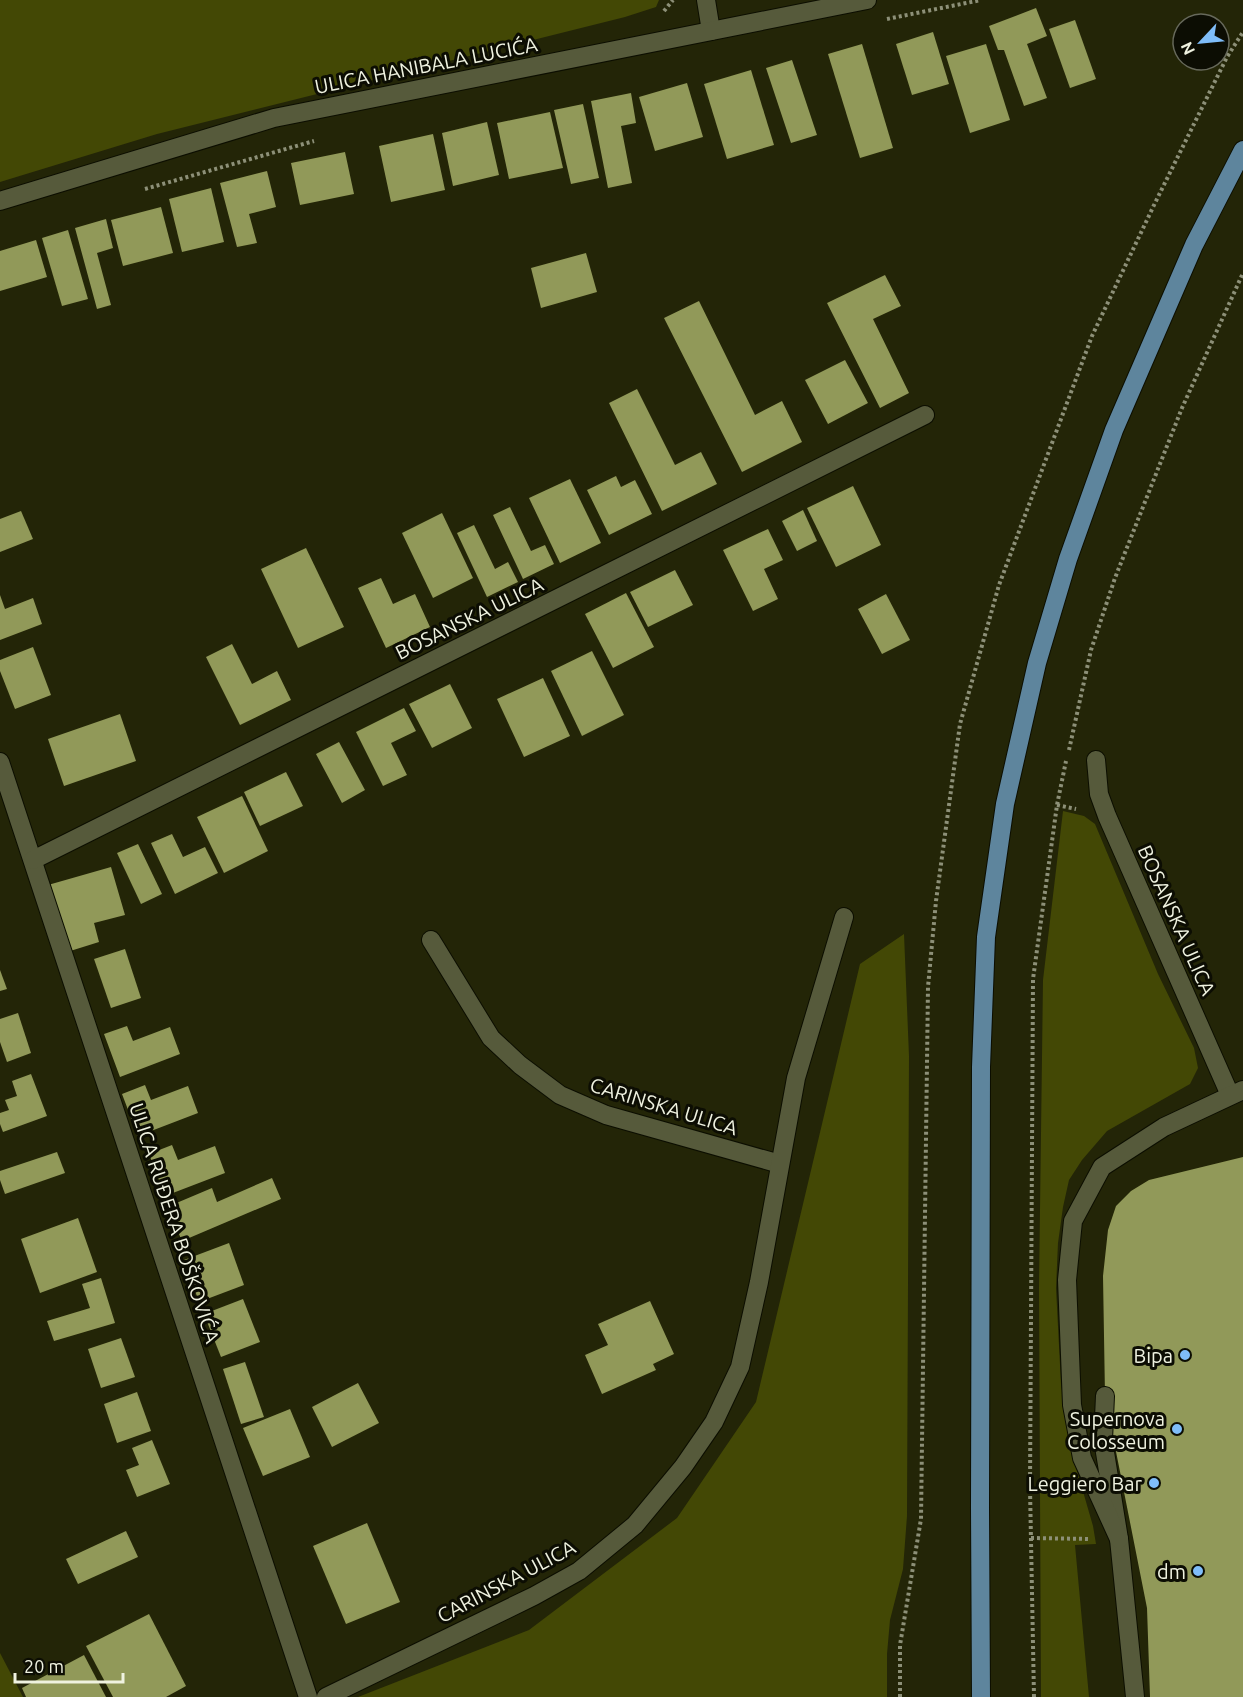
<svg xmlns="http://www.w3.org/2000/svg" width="1243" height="1697" viewBox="0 0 1243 1697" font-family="Ubuntu,sans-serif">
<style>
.green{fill:#434805}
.building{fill:#919959}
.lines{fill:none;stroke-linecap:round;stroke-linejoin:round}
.minor-casing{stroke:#0c0e00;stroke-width:20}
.major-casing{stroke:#0c0e00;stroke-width:20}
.path{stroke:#8d9078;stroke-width:4;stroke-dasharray:3 3;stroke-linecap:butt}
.minor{stroke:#565a3b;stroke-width:18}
.major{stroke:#5e859d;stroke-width:18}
.poi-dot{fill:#7fbdf9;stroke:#0c0d03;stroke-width:2}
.labels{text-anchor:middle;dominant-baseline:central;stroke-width:6;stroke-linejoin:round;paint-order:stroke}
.street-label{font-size:20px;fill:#eff2e0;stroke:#0c0d03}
.poi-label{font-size:20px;fill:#eff2e0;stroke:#0c0d03;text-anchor:end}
</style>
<rect width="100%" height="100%" fill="#232507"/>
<g class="green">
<polygon points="0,0 659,0 656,7 625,17 157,134 0,182"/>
<polygon points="1063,811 1084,816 1095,824 1158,974 1194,1048 1198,1068 1190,1084 1107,1131 1082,1160 1069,1180 1063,1207 1058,1243 1056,1288 1061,1384 1071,1450 1093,1526 1096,1544 1075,1545 1089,1697 1041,1697 1039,1287 1043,980"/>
<polygon points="904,934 909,1056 907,1516 903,1569 890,1620 887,1654 887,1697 358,1697 529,1630 677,1518 756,1402 860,964"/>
<polygon points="0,1653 23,1697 0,1697"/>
</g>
<g class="building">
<polygon points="1036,8 1047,36 1027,44 1047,98 1024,106 1004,50 998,50 989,26"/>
<polygon points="1075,20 1096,79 1070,88 1049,29"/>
<polygon points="933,32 949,84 912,95 896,44"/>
<polygon points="862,44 893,148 860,158 828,54"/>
<polygon points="986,44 1010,120 970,133 946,56"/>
<polygon points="792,60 817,135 791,143 766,68"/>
<polygon points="751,70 774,145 727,159 704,84"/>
<polygon points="687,83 703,137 655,151 639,97"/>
<polygon points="631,93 636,123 621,126 632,183 608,188 591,101"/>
<polygon points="583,104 599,178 571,184 554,110"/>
<polygon points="550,112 563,168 509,179 497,123"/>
<polygon points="487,122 499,175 453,186 442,133"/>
<polygon points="433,134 445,190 391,202 379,146"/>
<polygon points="345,152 354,194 300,205 291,163"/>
<polygon points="267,171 276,207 249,214 257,243 237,247 220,183"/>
<polygon points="211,188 224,242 182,252 169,199"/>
<polygon points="161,207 173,253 123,266 111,220"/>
<polygon points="106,219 113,248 97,253 111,305 97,309 75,228"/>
<polygon points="68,230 88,299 62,306 42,238"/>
<polygon points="36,240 47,277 0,291 0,251"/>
<polygon points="586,253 597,292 541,308 531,268"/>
<polygon points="885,275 901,306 873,319 909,393 880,408 827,303"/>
<polygon points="699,301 755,415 782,401 802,442 742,472 664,318"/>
<polygon points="845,360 868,403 828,424 805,380"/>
<polygon points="637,389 675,465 701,452 717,484 662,511 609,403"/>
<polygon points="616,476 621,487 635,480 652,514 609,535 587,490"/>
<polygon points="570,479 601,543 560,563 529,498"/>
<polygon points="853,486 881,545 836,567 807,508"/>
<polygon points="510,507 531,551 545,545 554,564 523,579 493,515"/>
<polygon points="803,510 817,541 797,551 782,521"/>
<polygon points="21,511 33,539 0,552 0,519"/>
<polygon points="442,513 473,578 433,598 402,533"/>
<polygon points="474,525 495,569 508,562 518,582 487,597 457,533"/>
<polygon points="768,529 783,560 764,569 778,599 753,611 723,550"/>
<polygon points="306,548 344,627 298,648 261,569"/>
<polygon points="675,570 693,605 648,627 630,592"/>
<polygon points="381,578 393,604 415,594 430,627 386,648 358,588"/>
<polygon points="626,593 654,647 613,668 585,614"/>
<polygon points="886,594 910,640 882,654 858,609"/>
<polygon points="0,595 5,609 33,598 42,624 0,640"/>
<polygon points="232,644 252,684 277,671 291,700 240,725 206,657"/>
<polygon points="33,647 51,695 15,709 0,671 0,660"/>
<polygon points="592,651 624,715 582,736 551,671"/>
<polygon points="543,678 570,736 524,757 497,699"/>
<polygon points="450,684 472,728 432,748 409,704"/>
<polygon points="404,708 416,731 391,743 407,775 383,786 356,732"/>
<polygon points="120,714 136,761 64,786 48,739"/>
<polygon points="339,742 365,790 342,803 316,754"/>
<polygon points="286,772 303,806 260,826 244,792"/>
<polygon points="242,796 268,851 224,873 197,817"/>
<polygon points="172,834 183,857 205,847 218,873 175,894 151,843"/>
<polygon points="138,844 162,894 141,904 117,853"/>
<polygon points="111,867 125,915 94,923 99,942 67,952 48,885"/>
<polygon points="125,949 141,998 111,1008 94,959"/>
<polygon points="0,970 7,989 0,991"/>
<polygon points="18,1013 31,1053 7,1062 0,1042 0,1019"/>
<polygon points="127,1026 133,1041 170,1027 180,1054 120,1077 104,1034"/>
<polygon points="31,1074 47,1116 3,1132 0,1124 0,1113 9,1110 5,1100 17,1096 12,1081"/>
<polygon points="145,1085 151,1100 188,1086 198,1113 138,1136 122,1094"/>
<polygon points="172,1145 178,1160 215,1146 225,1173 165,1196 149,1154"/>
<polygon points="57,1152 65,1173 5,1194 0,1180 0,1171"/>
<polygon points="1243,1157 1243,1697 1150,1697 1147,1608 1105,1396 1103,1276 1108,1230 1116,1206 1131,1191 1149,1180"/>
<polygon points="272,1178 281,1199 182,1241 167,1207 212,1188 217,1202"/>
<polygon points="78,1218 97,1272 40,1293 21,1239"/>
<polygon points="229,1243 244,1285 199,1302 184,1260"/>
<polygon points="101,1278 115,1323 54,1341 47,1321 90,1308 82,1284"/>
<polygon points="243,1299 260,1342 221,1357 204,1314"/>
<polygon points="650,1301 674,1354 653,1364 656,1370 602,1394 585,1355 608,1345 598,1324"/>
<polygon points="121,1338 135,1377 101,1388 88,1349"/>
<polygon points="245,1362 264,1417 241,1424 223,1369"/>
<polygon points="358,1383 379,1423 332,1447 312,1407"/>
<polygon points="137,1392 151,1431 117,1443 104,1404"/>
<polygon points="290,1409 310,1457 263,1476 243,1428"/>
<polygon points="152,1440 170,1484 137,1497 126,1470 139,1465 132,1448"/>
<polygon points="367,1523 400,1602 346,1624 313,1546"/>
<polygon points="126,1531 138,1557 78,1584 66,1559"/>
<polygon points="149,1614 186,1686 166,1697 113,1697 86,1646"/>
<polygon points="84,1655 106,1697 26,1697 22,1688"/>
</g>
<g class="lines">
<defs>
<g id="minor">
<polyline points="706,0 711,31"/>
<polyline points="0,201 274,118 867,0"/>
<polyline points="1096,760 1099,794 1107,816 1230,1095"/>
<polyline points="0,762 308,1697"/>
<polyline points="33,860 925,415"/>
<polyline points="431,940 491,1038 520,1065 560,1095 606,1115 780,1164"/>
<polyline points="1105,1396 1103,1440 1119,1539 1135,1697"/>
<polyline points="1119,1539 1082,1458 1072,1405 1067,1280 1073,1221 1102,1167 1164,1127 1243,1090"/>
<polyline points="326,1697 534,1596 579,1571 635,1525 683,1467 714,1422 740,1367 759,1282 796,1078 844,917"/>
</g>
<polyline id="major" points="981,1697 980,1508 981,1067 986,937 1005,804 1037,663 1068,559 1114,430 1194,245 1243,150"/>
</defs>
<use href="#minor" class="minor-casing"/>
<use href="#major" class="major-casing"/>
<g class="path">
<polyline points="664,11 673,0"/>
<polyline points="887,19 981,0"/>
<polyline points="145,189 314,141"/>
<polyline points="1069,750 1091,650 1115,578 1182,408 1243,273"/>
<polyline points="1057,805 1076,809"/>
<polyline points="1031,1538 1091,1539"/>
<polyline points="900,1697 900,1645 921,1519 928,987 936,901 960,724 999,585 1092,336 1155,203 1227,57 1243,32"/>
<polyline points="1034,1697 1030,1488 1033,979 1057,805 1066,761"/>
</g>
<use href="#minor" class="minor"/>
<use href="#major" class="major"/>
</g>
<g class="poi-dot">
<circle cx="1185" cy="1355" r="6"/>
<circle cx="1177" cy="1429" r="6"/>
<circle cx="1154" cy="1483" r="6"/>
<circle cx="1198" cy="1571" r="6"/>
</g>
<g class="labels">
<g class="street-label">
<text transform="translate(426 65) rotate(-11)">ULICA HANIBALA LUCIĆA</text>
<text transform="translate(469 618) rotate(-26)">BOSANSKA ULICA</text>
<text transform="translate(1177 920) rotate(66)">BOSANSKA ULICA</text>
<text transform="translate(664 1106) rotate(17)">CARINSKA ULICA</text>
<text transform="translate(175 1223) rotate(72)">ULICA RUĐERA BOŠKOVIĆA</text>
<text transform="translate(506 1581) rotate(-28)">CARINSKA ULICA</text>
</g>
<g class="poi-label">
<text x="1173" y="1355">Bipa</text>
<text x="1165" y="1418">Supernova<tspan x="1165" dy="23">Colosseum</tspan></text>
<text x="1142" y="1483">Leggiero Bar</text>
<text x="1186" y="1571">dm</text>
</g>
</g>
<g transform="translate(1201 42) rotate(244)"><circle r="28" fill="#0c0d03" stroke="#67695b" stroke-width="1.5"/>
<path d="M0-4.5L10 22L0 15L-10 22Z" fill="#7fbdf9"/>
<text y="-9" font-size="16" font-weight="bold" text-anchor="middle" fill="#eff2e0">N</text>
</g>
<path d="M15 1673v9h108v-9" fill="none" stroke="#eff2e0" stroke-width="3"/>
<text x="24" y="1673" font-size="18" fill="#eff2e0" stroke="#0c0d03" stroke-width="4.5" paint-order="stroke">20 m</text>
</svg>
